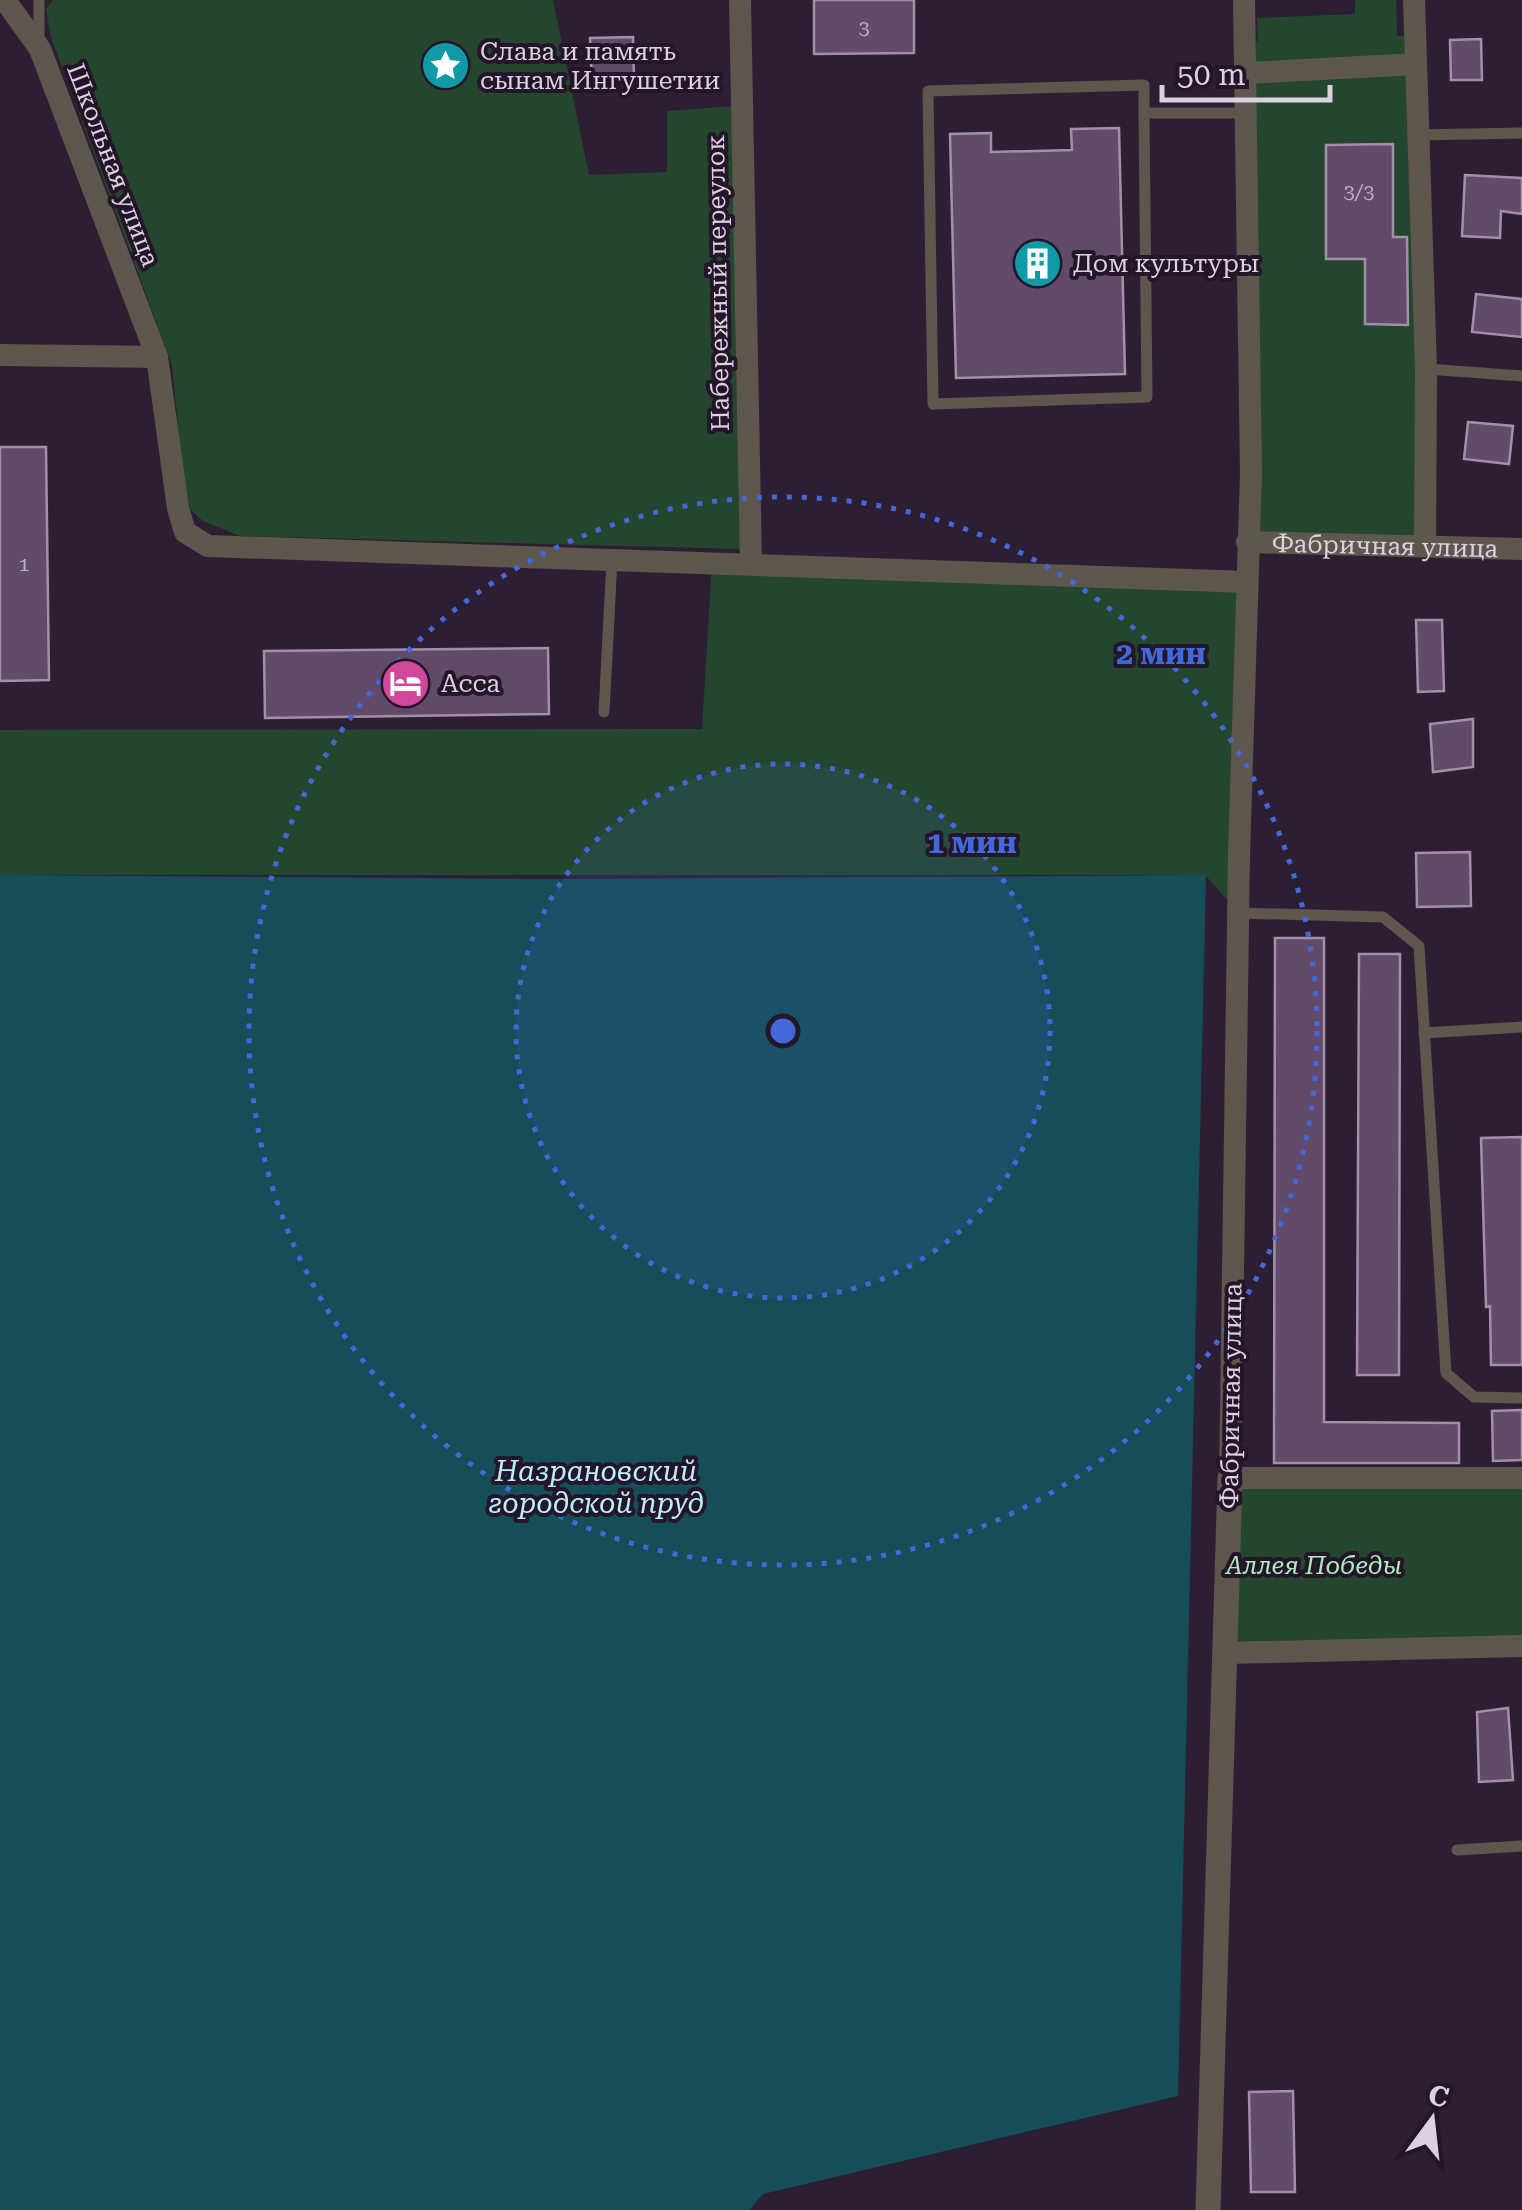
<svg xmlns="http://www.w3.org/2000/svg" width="1522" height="2210" viewBox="0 0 1522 2210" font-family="'Roboto Serif',serif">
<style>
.green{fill:#24462e}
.water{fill:#154d59}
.building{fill:#614a6a;stroke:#a290a9;stroke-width:2.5}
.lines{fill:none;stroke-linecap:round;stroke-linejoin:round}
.service{stroke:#5e574d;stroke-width:11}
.minor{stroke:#5e574d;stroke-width:22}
.tertiary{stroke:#5e574d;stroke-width:25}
.ring{fill:none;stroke:#4368d9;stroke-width:5;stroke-dasharray:5 10}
.labels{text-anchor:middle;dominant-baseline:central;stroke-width:8;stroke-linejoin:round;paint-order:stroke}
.number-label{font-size:20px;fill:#bcb0c2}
.poi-label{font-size:25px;fill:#dbd2df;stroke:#241629;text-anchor:start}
.street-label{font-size:25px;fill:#dbd2df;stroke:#241629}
.park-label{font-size:25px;font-style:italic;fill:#afecbd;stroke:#241629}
.water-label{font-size:28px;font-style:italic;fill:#bcedfa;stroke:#241629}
.centre{fill:#4368d9;stroke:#241629;stroke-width:5}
.ring-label{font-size:30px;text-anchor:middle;font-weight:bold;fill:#4368d9;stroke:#241629;stroke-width:8;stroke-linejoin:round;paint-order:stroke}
</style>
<rect width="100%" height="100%" fill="#2d1f33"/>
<g class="green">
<polygon points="53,0 553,0 589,175 667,172 667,111 736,106 740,549 240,536 203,521 191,510 184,486 172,365 51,37 46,9"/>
<polygon points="1355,0 1396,0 1397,36 1415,36 1425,546 1247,542 1245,42 1258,41 1257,18 1355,14"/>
<polygon points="712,563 1247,582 1239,913 1205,875 0,875 0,730 702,729"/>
<polygon points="1230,1478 1522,1478 1522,1646 1224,1653"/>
</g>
<polygon class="water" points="0,875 555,879 1206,875 1178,2096 763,2194 749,2210 0,2210"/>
<g class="building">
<polygon points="814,0 914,0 914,53 814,54"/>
<polygon points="633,37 634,82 592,83 590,38"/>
<polygon points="1481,39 1482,80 1451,80 1450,40"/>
<polygon points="1119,128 1125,374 956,378 950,134 991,133 991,152 1072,150 1071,129"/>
<polygon points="1393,144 1393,237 1407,237 1408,325 1365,324 1365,259 1326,259 1326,145"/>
<polygon points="1465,175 1522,178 1522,214 1501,211 1500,238 1462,236"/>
<polygon points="1476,294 1522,299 1522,337 1472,332"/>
<polygon points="1468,422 1513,426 1509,464 1464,459"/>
<polygon points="0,447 46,447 49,680 0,681"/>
<polygon points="1416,620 1442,620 1444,691 1418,692"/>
<polygon points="548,648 549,714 265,718 264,651"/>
<polygon points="1473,719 1473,767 1433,772 1430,724"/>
<polygon points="1470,852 1471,906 1417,907 1416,853"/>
<polygon points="1275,938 1324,938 1324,1422 1459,1423 1459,1463 1274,1463"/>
<polygon points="1359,954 1400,954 1399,1375 1357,1375"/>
<polygon points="1522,1137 1522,1365 1491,1365 1490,1306 1486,1307 1481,1138"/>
<polygon points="1522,1410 1522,1460 1493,1461 1492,1411"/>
<polygon points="1508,1708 1513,1780 1479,1782 1477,1712"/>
<polygon points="1293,2091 1295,2192 1251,2192 1249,2092"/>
</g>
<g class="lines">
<g class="service">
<polyline points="39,0 39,39"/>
<polyline points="1144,113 1144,85 928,91 933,404 1147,397 1144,113 1248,113"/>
<polyline points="1417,135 1522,133"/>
<polyline points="1427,369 1522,376"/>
<polyline points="604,712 612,560"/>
<polyline points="1239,913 1383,917 1419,946 1446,1373 1474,1397 1522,1398"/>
<polyline points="1424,1033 1522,1027"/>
<polyline points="1457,1850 1522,1846"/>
</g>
<g class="minor">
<polyline points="5,0 40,49 157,357 178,508 185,532 208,546 1247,582"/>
<polyline points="740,0 751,564"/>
<polyline points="1244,0 1251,473 1239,855 1230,1478 1522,1478"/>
<polyline points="1414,0 1426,369 1425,546"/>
<polyline points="1247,73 1416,64"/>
<polyline points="0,355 157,357"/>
<path id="s1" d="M1247,542l275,7"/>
<polyline points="1224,1653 1522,1646"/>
</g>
<polyline class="tertiary" points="1208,2210 1230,1478"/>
</g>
<circle cx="783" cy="1031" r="267" fill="#4368d9" fill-opacity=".12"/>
<g class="ring">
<circle cx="783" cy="1031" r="267"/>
<circle cx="783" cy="1031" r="534"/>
</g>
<defs>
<symbol id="sight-disc" viewBox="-11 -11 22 22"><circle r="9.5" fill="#0f9aa8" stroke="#241629"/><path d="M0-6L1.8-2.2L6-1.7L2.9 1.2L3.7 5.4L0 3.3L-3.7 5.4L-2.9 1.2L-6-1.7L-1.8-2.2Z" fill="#fff"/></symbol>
<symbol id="building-disc" viewBox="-11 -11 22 22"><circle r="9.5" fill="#0f9aa8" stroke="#241629"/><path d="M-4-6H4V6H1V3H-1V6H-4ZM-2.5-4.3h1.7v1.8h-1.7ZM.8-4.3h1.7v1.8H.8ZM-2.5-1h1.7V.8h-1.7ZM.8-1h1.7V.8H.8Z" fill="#fff"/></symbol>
<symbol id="hotel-disc" viewBox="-11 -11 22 22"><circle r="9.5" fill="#d1479c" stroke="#241629"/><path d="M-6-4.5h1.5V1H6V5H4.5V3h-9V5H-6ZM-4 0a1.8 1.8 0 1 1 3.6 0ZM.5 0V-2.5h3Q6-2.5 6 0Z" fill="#fff"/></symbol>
</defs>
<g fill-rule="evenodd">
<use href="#sight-disc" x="418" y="38" width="55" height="55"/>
<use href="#building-disc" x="1010" y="236" width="55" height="55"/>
<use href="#hotel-disc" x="378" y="656" width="55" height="55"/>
</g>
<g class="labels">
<g class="number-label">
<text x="864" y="27">3</text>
<text x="1359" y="191">3/3</text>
<text x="24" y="564">1</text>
</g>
<g class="poi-label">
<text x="480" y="51">Слава и память<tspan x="480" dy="29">сынам Ингушетии</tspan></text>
<text x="1073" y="263">Дом культуры</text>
<text x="441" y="683">Асса</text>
</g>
<g class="street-label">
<text transform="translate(113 165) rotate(69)">Школьная улица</text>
<text transform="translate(718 283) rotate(-91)">Набережный переулок</text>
<text stroke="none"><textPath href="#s1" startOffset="138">Фабричная улица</textPath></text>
<text transform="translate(1231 1396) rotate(-89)">Фабричная улица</text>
</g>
<g class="park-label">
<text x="1314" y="1565">Аллея Победы</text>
</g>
<g class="water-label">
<text x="596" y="1471">Назрановский<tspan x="596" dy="32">городской пруд</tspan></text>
</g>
</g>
<circle cx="783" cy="1031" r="15" class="centre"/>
<g class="ring-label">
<text x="1161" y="664">2 мин</text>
<text x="972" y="853">1 мин</text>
</g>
<g transform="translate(1432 2120) rotate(15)" stroke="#241629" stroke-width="8" paint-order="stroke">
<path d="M0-8L18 38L0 25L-18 38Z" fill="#dbd2df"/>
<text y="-15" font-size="28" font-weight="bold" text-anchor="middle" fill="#dbd2df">С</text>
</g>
<path d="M1162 85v15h168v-15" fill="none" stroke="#dbd2df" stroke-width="5"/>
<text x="1177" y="85" font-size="30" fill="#dbd2df" stroke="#241629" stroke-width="8" paint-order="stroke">50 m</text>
</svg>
